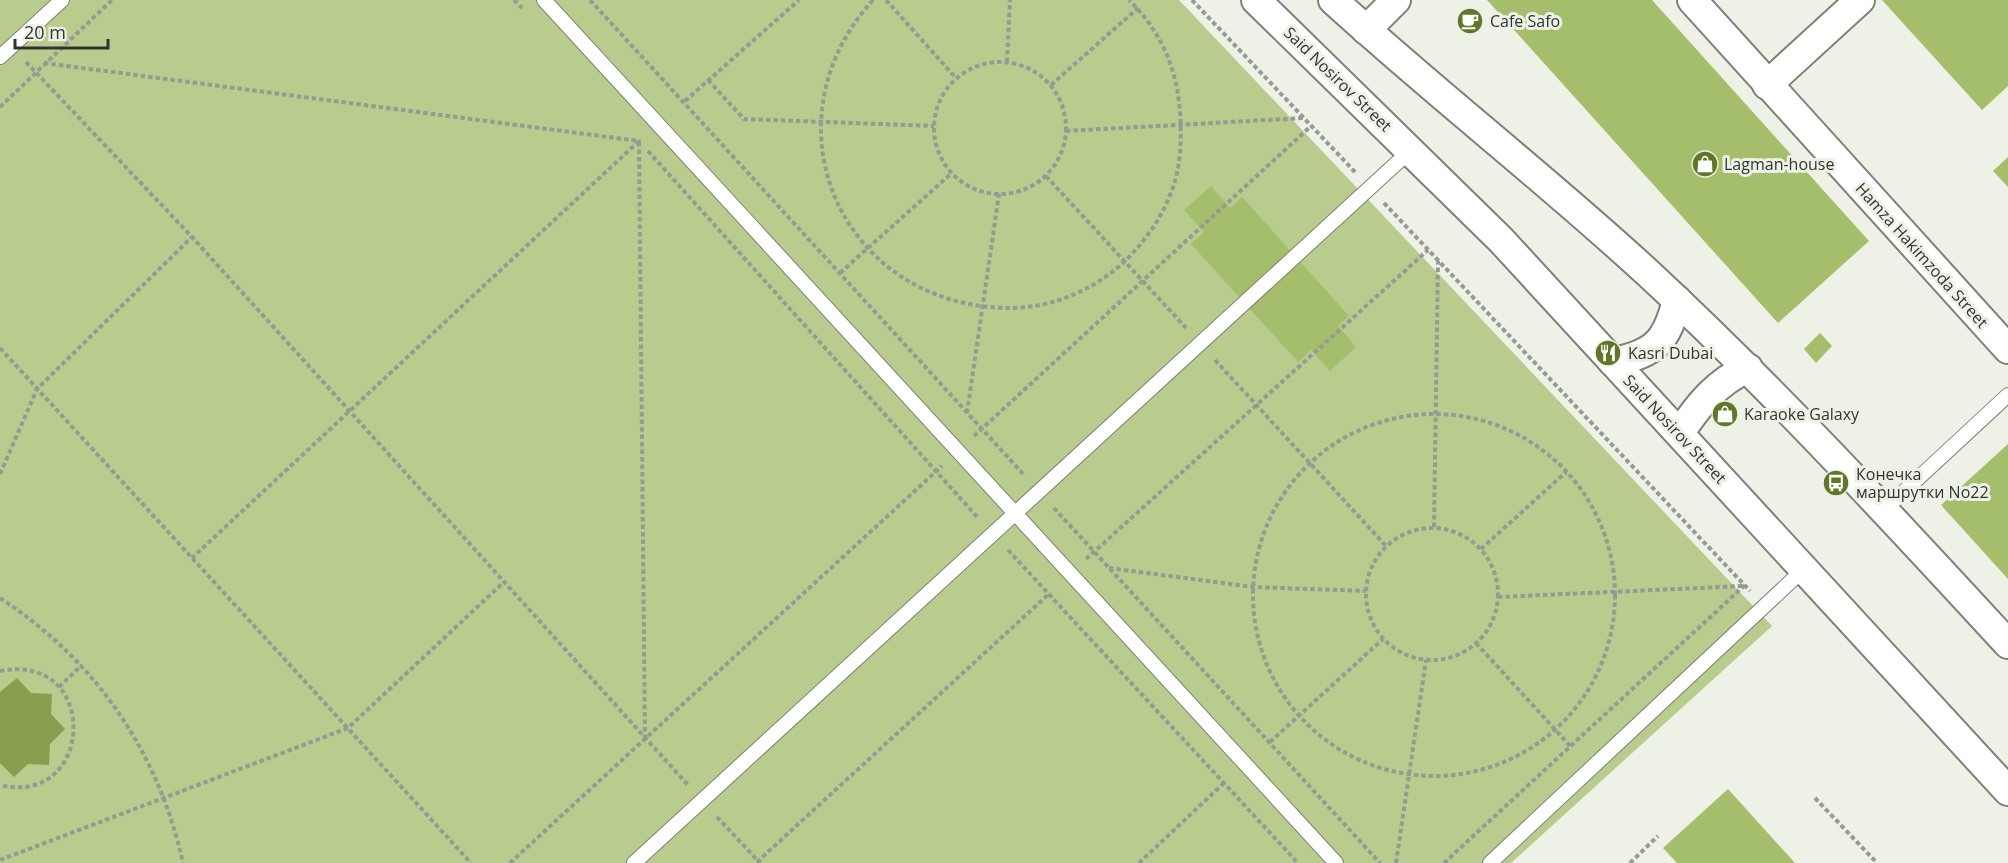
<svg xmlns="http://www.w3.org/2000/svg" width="2008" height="863" viewBox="0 0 2008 863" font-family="'Open Sans',sans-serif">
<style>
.green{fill:#b7cc8d}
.water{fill:#879f4e}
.building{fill:#a4be6b}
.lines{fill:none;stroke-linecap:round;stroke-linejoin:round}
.lane-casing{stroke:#7d8177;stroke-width:16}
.street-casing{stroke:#7d8177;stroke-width:32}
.path{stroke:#979a92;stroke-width:4;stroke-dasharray:4.5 3;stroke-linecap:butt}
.lane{stroke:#fff;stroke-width:14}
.street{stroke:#fff;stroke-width:28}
.labels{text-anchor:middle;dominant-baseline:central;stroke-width:6;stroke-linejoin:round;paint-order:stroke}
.poi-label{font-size:16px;fill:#323430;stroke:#edf1e6;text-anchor:start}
.street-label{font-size:16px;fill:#323430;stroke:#edf1e6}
</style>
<rect width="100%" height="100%" fill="#edf1e6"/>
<polygon class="green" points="0,0 1179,0 1772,626 1511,863 0,863"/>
<polygon class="water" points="17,678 31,693 52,694 51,714 65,729 50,744 49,765 28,764 14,777 0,763 0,692"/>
<g class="building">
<polygon points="1487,0 1652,0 1869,241 1778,323"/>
<polygon points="1882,0 2008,0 2008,86 1982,110"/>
<polygon points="2008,157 2008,187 1993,171"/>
<polygon points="1211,186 1230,208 1242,197 1349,316 1338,326 1356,347 1330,371 1311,350 1298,362 1191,244 1204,232 1184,210"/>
<polygon points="1820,333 1832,346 1816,363 1804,349"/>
<polygon points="2008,444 2008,579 1941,505"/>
<polygon points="1728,789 1795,863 1677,863 1663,848"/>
</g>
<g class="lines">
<defs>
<g id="lane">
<polyline points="544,0 1336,863"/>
<polyline points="0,57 62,0"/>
<polyline points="1884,510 2008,395"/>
<polyline points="634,863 1411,150"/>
<polyline points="1490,863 1804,569"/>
</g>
<g id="street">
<polyline points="1256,0 1501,240 2008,791"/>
<path d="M1333,0c103,94 213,179 316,274 126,117 242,243 359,370"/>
<polyline points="1692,0 2008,349"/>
<polyline points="1366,30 1396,0"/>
<polyline points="1767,85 1860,0"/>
<path d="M1613,362c42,-8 54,-21 64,-62"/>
<path d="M1680,433c18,-28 37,-51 68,-65"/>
</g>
</defs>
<use href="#lane" class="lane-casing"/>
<use href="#street" class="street-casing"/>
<g class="path">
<polyline points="514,0 522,8"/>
<polyline points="590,0 1025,476"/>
<path d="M873,0c-112,123 -32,305 134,308 44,1 91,-19 122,-51 27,-28 48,-64 51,-104 4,-59 -7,-110 -51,-153"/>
<polyline points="886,0 956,78"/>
<polyline points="1192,0 1355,172"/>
<polyline points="26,62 192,237 688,785"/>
<polyline points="1007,62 1010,0"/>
<circle cx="1000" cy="128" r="66"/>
<polyline points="44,63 639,141 192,558"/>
<polyline points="708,80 744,119 934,126"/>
<polyline points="1051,85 1138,8"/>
<polyline points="685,101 799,0"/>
<polyline points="0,107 112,0"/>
<polyline points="1066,131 1304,118"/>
<polyline points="639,142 645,739"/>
<polyline points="648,151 978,518"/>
<polyline points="1046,176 1186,328"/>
<polyline points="1384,203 1750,591"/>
<polyline points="840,273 952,173"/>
<polyline points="0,348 471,863"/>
<polyline points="1215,360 1386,546"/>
<polyline points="967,413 999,194"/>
<circle cx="1434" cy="595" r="181"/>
<polyline points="974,436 1311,126"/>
<polyline points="0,474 37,389 192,237"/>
<polyline points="1054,508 1380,863"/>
<polyline points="1434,527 1438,261"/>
<circle cx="1432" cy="594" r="66"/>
<polyline points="1481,549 1566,472"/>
<polyline points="1008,550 1298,863"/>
<polyline points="1086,559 1428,250"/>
<polyline points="1109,568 1253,587 1366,591"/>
<polyline points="1498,597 1743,586"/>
<path d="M0,598c96,63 158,153 183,265"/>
<polyline points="1476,643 1571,747"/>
<path d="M0,671c101,-20 95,137 0,114"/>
<polyline points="59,687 82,665"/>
<polyline points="1270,742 1383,639"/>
<polyline points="1815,798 1877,863"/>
<polyline points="717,817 760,863"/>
<polyline points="0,860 348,728 504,582"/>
<polyline points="757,862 1050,593"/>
<polyline points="510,863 942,466"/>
<polyline points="1139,863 1225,782"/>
<polyline points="1396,863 1426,660"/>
<polyline points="1444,863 1745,585"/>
<polyline points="1630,863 1658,836"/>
</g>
<use href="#lane" class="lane"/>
<use href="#street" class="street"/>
</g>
<defs>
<symbol id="cafe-disc" viewBox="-11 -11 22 22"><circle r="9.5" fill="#617728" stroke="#edf1e6"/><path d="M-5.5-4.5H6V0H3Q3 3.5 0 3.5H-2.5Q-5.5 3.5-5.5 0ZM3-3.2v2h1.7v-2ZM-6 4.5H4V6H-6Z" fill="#fff"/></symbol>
<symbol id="shop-disc" viewBox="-11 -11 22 22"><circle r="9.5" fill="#617728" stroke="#edf1e6"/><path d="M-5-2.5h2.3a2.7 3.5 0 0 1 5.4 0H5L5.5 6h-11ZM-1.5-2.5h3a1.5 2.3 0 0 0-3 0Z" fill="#fff"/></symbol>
<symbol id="restaurant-disc" viewBox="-11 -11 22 22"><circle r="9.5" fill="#617728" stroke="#edf1e6"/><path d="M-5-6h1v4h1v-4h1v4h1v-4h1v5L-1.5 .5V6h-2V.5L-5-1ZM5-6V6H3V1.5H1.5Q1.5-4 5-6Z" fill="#fff"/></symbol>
<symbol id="bus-disc" viewBox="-11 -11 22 22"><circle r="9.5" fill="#617728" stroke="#edf1e6"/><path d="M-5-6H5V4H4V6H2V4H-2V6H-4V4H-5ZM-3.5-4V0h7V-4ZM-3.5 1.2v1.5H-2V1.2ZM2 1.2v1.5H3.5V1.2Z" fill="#fff"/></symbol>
</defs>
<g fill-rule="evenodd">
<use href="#cafe-disc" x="1455" y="6" width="30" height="30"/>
<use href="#shop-disc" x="1690" y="149" width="30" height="30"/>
<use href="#restaurant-disc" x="1593" y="338" width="30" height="30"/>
<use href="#shop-disc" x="1710" y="399" width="30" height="30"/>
<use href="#bus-disc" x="1821" y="468" width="30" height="30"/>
</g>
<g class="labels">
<g class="poi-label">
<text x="1490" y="21">Cafe Safo</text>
<text x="1724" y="164">Lagman-house</text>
<text x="1628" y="353">Kasri Dubai</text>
<text x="1744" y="414">Karaoke Galaxy</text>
<text x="1856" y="474">Конечка<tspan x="1856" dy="18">маршрутки No22</tspan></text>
</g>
<g class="street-label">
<text transform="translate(1338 79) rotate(44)">Said Nosirov Street</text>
<text transform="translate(1922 255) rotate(48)">Hamza Hakimzoda Street</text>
<text transform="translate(1675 429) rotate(47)">Said Nosirov Street</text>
</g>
</g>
<path d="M15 39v9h93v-9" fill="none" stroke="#323430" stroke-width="3"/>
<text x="24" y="39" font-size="18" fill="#323430" stroke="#edf1e6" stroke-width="4.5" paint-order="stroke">20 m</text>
</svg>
